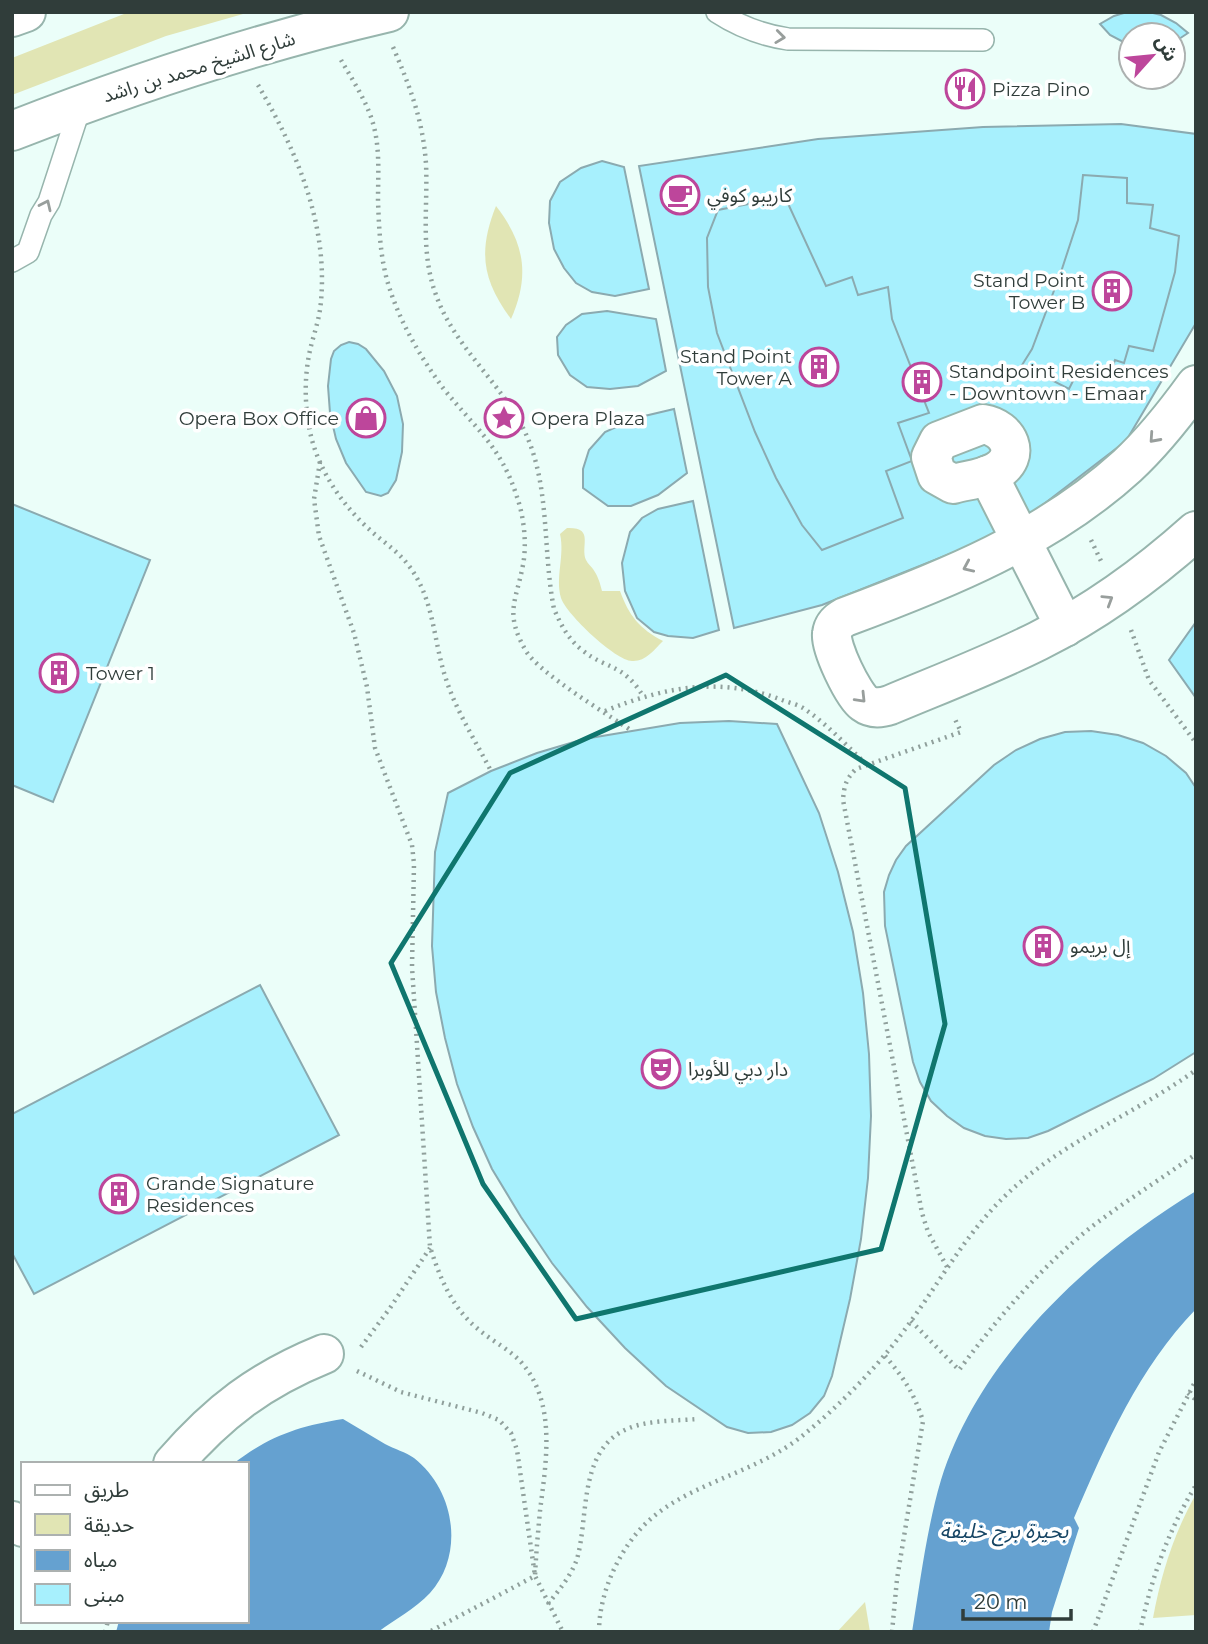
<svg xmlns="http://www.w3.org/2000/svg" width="1208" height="1644" viewBox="0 0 1208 1644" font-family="Montserrat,'Noto Sans Arabic',sans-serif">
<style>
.green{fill:#e1e5b4}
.water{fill:#65a1d0}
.building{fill:#a7f0fd;stroke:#8baab0;stroke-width:2}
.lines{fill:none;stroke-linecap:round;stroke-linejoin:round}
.lane-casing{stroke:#97b5ad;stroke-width:24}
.street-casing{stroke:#97b5ad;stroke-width:42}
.primary-casing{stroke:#97b5ad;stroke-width:42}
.path{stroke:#90a09c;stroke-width:4.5;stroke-dasharray:2 5;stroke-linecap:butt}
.lane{stroke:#fff;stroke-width:21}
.street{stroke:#fff;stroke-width:38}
.primary{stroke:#fff;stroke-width:38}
.oneway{stroke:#989e9c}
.marked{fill:none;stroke:#0f766e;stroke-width:5;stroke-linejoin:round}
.labels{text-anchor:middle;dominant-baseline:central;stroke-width:7;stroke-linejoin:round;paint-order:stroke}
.street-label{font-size:19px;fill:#303d3a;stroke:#fff}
.poi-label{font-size:19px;fill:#303d3a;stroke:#fff;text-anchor:start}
.water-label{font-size:21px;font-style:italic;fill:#164564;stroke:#fff}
</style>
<rect width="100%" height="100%" fill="#ebfef9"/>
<g class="green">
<polygon points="129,12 250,12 166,36 12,95 12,58"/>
<path d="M496,206c29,37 34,70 15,113 -29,-39 -33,-68 -15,-113z"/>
<path d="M567,528c28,-1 13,18 19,32 2,4 5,6 7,9 5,7 7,14 9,22h18c9,25 20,38 43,50 -9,9 -18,21 -31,20 -16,0 -66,-47 -71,-63 -6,-21 4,-42 -1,-64z"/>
<path d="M1196,1494v121l-43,3c8,-44 21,-85 43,-124z"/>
<polygon points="865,1602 870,1632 837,1632"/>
</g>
<g class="water">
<path d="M1196,1191v118c-57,59 -90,134 -122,209l5,10 -27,84 -3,20h-137c8,-49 15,-105 29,-152 38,-122 148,-224 255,-289z"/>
<path d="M343,1419c14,8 28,17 42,25 9,5 21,8 29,14 41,32 51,96 16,135 -15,16 -35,26 -52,39h-262l3,-11h128v-157h-14c36,-28 66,-38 110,-45z"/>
</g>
<g class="building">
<polygon points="1127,12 1149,12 1161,15 1176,23 1188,33 1173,43 1173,35 1131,35 1131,46 1110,35 1100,24 1114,16"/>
<polygon points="1121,124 1196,134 1196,323 1126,441 1010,530 822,605 734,628 639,166 818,139 983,127"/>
<polygon points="602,161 624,167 649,289 615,296 592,292 576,283 564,268 554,249 549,223 550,201 560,182 581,168"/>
<polygon points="1083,175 1127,178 1127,203 1153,205 1150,228 1179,236 1175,272 1153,351 1129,346 1124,363 1115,360 1109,378 1078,371 1069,389 1022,365 1032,349 1061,272 1078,220"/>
<polygon points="785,197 826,286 852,277 858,295 888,287 892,319 929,413 898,423 912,461 886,471 903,518 822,550 802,525 776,478 755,432 717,333 708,287 707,238 718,210"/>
<polygon points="607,311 656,319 666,371 638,386 610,389 587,387 570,375 558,355 557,337 566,325 582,314"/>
<polygon points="349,342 358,344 366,349 384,371 397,396 403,424 402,452 396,480 388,493 381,496 366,492 346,463 336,439 330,413 328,386 331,359 334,351 341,345"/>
<polygon points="674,409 687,473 658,495 631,506 608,506 583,488 583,469 589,450 605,432 636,418"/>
<polygon points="693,501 719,630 693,638 668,636 654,632 637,618 625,591 622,563 630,532 642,518 658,509"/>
<polygon points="12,504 150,560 53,802 12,785"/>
<polygon points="1196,622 1196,698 1169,660"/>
<polygon points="729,721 777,724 819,813 838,872 853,932 863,993 869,1054 871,1116 868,1178 861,1239 850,1299 832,1376 824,1396 810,1413 792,1425 771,1432 748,1433 727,1427 666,1386 625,1348 587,1307 552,1263 521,1217 492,1169 473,1127 457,1084 445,1038 436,992 432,946 435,852 448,793 491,771 537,753 584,739 680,723"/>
<polygon points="1091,731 1118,735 1143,743 1166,756 1186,773 1196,788 1196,1052 1153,1079 1048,1131 1028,1138 1006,1139 985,1136 964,1128 947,1116 931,1101 920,1082 913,1062 885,926 884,892 889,875 896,860 906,846 994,765 1016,750 1040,739 1065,732"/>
<polygon points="260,985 339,1135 34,1294 12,1253 12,1114"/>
</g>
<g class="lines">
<defs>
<g id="lane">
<path d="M717,12c23,15 44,23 71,27l195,1"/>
<polyline points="12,261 28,252 41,215 49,202 81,104"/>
</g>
<g id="street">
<path d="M1196,385c-21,29 -43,57 -69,81 -80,73 -182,114 -282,151 -7,4 -12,8 -13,17 -2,13 21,61 32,69 8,6 17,5 26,2 50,-21 100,-40 148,-64 58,-29 110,-67 158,-110"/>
<path d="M983,424c26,4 39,32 14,47 -13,8 -30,9 -44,13l-16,-9 -6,-18 8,-16z"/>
<polyline points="988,475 1065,627"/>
<path d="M173,1464c45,-52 87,-84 151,-110"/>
<polyline points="12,1521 23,1527"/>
</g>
<g id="primary">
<polyline points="12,17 26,12"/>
<path d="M12,131c123,-48 248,-89 377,-119"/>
</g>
</defs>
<use href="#lane" class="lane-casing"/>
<use href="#street" class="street-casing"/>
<use href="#primary" class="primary-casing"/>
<g class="path">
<path d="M393,47c17,40 30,73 33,117 2,44 -6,88 10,131 18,51 63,86 87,133 28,55 19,121 31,181 7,16 14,30 28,41 25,20 41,13 61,46"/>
<path d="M341,60c12,21 27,43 33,67 6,24 4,49 4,74 1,26 2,53 9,79 11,39 32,75 56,108 31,39 58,58 74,109 7,20 10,47 6,68 -7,37 -19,48 3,86 13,22 81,63 106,80"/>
<path d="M258,85c38,65 70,138 63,216 -1,14 -5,27 -9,41 -8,30 -8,60 -2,90 8,37 31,72 60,98 13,12 28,21 39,36 25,33 24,72 36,110 10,33 30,64 46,95"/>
<path d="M320,462l-6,37 5,37 35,97 13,54 8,61 37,97 2,19 -2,103 18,280c10,31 22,61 48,82 14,12 31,20 43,33 36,41 25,100 19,149 -2,22 -4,43 -5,65l-106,56"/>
<polyline points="1091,540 1101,561"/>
<polyline points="1131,630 1149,680 1196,743"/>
<path d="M605,711c59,-24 115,-35 177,-11 8,3 18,5 24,10 22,15 41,36 60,54"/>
<path d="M947,1267l-19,-35 -6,-19 -79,-413c1,-14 3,-21 13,-31l105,-37 -7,-15"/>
<path d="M911,1321l48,49c38,-51 80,-101 131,-142 34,-26 71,-49 106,-74"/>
<polyline points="361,1347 390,1308 430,1248"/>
<path d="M885,1356c19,22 29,37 38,65l-26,158 -5,53"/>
<polyline points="357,1371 401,1392 482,1413 499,1420 511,1433 517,1450 535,1576 563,1632"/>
<polyline points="1188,1393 1196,1400"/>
<path d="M548,1604c11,-14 23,-28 29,-45 12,-42 1,-109 50,-130 20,-9 48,-8 70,-10"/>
<polyline points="105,1632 108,1621"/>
<path d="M599,1632c0,-34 15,-71 37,-98 41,-50 115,-57 166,-98 39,-31 81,-75 109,-115 29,-40 53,-83 88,-119 55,-57 133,-86 197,-132"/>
<polyline points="1093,1632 1159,1452 1196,1380"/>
<path d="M1140,1632c11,-53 28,-101 56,-147"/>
</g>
<use href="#lane" class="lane"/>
<use href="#street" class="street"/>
<use href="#primary" class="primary"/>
</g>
<defs><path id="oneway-chevron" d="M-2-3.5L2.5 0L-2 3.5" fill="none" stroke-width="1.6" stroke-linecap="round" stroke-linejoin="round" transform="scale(1.75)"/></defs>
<g class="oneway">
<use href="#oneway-chevron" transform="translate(780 37) rotate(7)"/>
<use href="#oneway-chevron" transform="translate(46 205) rotate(-65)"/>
<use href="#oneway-chevron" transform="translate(1154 438) rotate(132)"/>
<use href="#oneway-chevron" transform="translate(968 567) rotate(156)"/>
<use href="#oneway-chevron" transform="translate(1108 600) rotate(-32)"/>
<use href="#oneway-chevron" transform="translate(861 698) rotate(46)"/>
</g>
<path class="marked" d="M726,675l179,113 40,236 -64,225 -305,70 -93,-135 -92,-221 119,-190z"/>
<defs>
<symbol id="restaurant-ring" viewBox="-11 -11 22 22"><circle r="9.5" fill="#fff" stroke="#bd469b" stroke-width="1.5"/><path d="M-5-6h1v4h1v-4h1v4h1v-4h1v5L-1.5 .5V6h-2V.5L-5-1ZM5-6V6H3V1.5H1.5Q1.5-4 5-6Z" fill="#bd469b"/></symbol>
<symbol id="cafe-ring" viewBox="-11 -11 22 22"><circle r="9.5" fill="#fff" stroke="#bd469b" stroke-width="1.5"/><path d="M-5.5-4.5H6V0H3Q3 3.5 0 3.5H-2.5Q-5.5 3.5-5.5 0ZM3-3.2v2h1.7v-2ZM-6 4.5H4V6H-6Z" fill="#bd469b"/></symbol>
<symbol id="building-ring" viewBox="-11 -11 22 22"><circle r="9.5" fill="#fff" stroke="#bd469b" stroke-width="1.5"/><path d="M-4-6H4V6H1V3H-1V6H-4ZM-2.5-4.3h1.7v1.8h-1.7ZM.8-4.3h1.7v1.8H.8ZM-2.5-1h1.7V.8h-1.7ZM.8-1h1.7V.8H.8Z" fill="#bd469b"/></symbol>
<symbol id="shop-ring" viewBox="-11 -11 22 22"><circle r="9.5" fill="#fff" stroke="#bd469b" stroke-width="1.5"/><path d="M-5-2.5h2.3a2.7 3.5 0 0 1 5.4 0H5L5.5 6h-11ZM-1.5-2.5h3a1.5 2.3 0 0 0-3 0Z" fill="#bd469b"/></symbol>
<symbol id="sight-ring" viewBox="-11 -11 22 22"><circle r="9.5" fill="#fff" stroke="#bd469b" stroke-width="1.5"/><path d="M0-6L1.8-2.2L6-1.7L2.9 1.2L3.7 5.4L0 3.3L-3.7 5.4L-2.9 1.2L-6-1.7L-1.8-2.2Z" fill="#bd469b"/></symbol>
<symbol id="theatre-ring" viewBox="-11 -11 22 22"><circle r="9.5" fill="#fff" stroke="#bd469b" stroke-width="1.5"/><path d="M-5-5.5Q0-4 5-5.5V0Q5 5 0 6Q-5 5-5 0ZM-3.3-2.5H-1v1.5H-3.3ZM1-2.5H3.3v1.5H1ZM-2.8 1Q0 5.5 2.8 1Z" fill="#bd469b"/></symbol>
</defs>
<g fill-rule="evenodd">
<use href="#restaurant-ring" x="943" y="67" width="44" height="44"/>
<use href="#cafe-ring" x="658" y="173" width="44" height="44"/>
<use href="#building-ring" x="1090" y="269" width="44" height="44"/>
<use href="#building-ring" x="797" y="345" width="44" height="44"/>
<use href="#building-ring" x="900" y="360" width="44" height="44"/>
<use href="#shop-ring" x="344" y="396" width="44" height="44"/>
<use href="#sight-ring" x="482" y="396" width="44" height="44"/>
<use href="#building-ring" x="37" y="651" width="44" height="44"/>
<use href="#building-ring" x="1021" y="924" width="44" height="44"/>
<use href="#theatre-ring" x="639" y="1047" width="44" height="44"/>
<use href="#building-ring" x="97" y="1172" width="44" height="44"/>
</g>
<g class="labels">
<g class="street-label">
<text transform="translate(199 67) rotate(-17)">شارع الشيخ محمد بن راشد</text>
</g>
<g class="poi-label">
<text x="992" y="89">Pizza Pino</text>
<text x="707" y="195">كاريبو كوفي</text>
<text x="1085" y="280" text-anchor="end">Stand Point<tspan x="1085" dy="22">Tower B</tspan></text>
<text x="792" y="356" text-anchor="end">Stand Point<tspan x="792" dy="22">Tower A</tspan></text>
<text x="949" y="371">Standpoint Residences<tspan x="949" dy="22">- Downtown - Emaar</tspan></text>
<text x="339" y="418" text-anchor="end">Opera Box Office</text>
<text x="531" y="418">Opera Plaza</text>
<text x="86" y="673">Tower 1</text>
<text x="1070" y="946">إل بريمو</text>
<text x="688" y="1069">دار دبي للأوبرا</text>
<text x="146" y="1183">Grande Signature<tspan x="146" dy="22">Residences</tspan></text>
</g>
<g class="water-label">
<text x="1004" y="1530">بحيرة برج خليفة</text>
</g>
</g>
<rect width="1208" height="1644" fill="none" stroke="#303d3a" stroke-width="28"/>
<rect x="21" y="1462" width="228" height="161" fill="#ffffff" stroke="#acb1b0" stroke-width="2"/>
<rect x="35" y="1485" width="35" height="10" fill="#ffffff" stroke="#acb1b0" stroke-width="2"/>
<text x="84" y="1497" font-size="21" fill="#303d3a">طريق</text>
<rect x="35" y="1514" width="35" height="21" fill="#e1e5b4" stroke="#acb1b0" stroke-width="2"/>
<text x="84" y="1532" font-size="21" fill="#303d3a">حديقة</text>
<rect x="35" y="1550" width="35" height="21" fill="#65a1d0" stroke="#acb1b0" stroke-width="2"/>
<text x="84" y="1567" font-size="21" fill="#303d3a">مياه</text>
<rect x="35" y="1584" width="35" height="21" fill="#a7f0fd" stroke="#acb1b0" stroke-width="2"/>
<text x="84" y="1602" font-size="21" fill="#303d3a">مبنى</text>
<g transform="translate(1152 56) rotate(63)"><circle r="33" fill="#ffffff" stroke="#acb1b0" stroke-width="2"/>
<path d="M0-5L12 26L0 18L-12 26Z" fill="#bd469b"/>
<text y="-10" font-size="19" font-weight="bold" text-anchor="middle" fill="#303d3a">ش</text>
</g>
<path d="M963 1609v10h108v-10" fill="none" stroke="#303d3a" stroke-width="3.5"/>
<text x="974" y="1609" font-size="21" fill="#303d3a" stroke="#ffffff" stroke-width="5" paint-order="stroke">20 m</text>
</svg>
